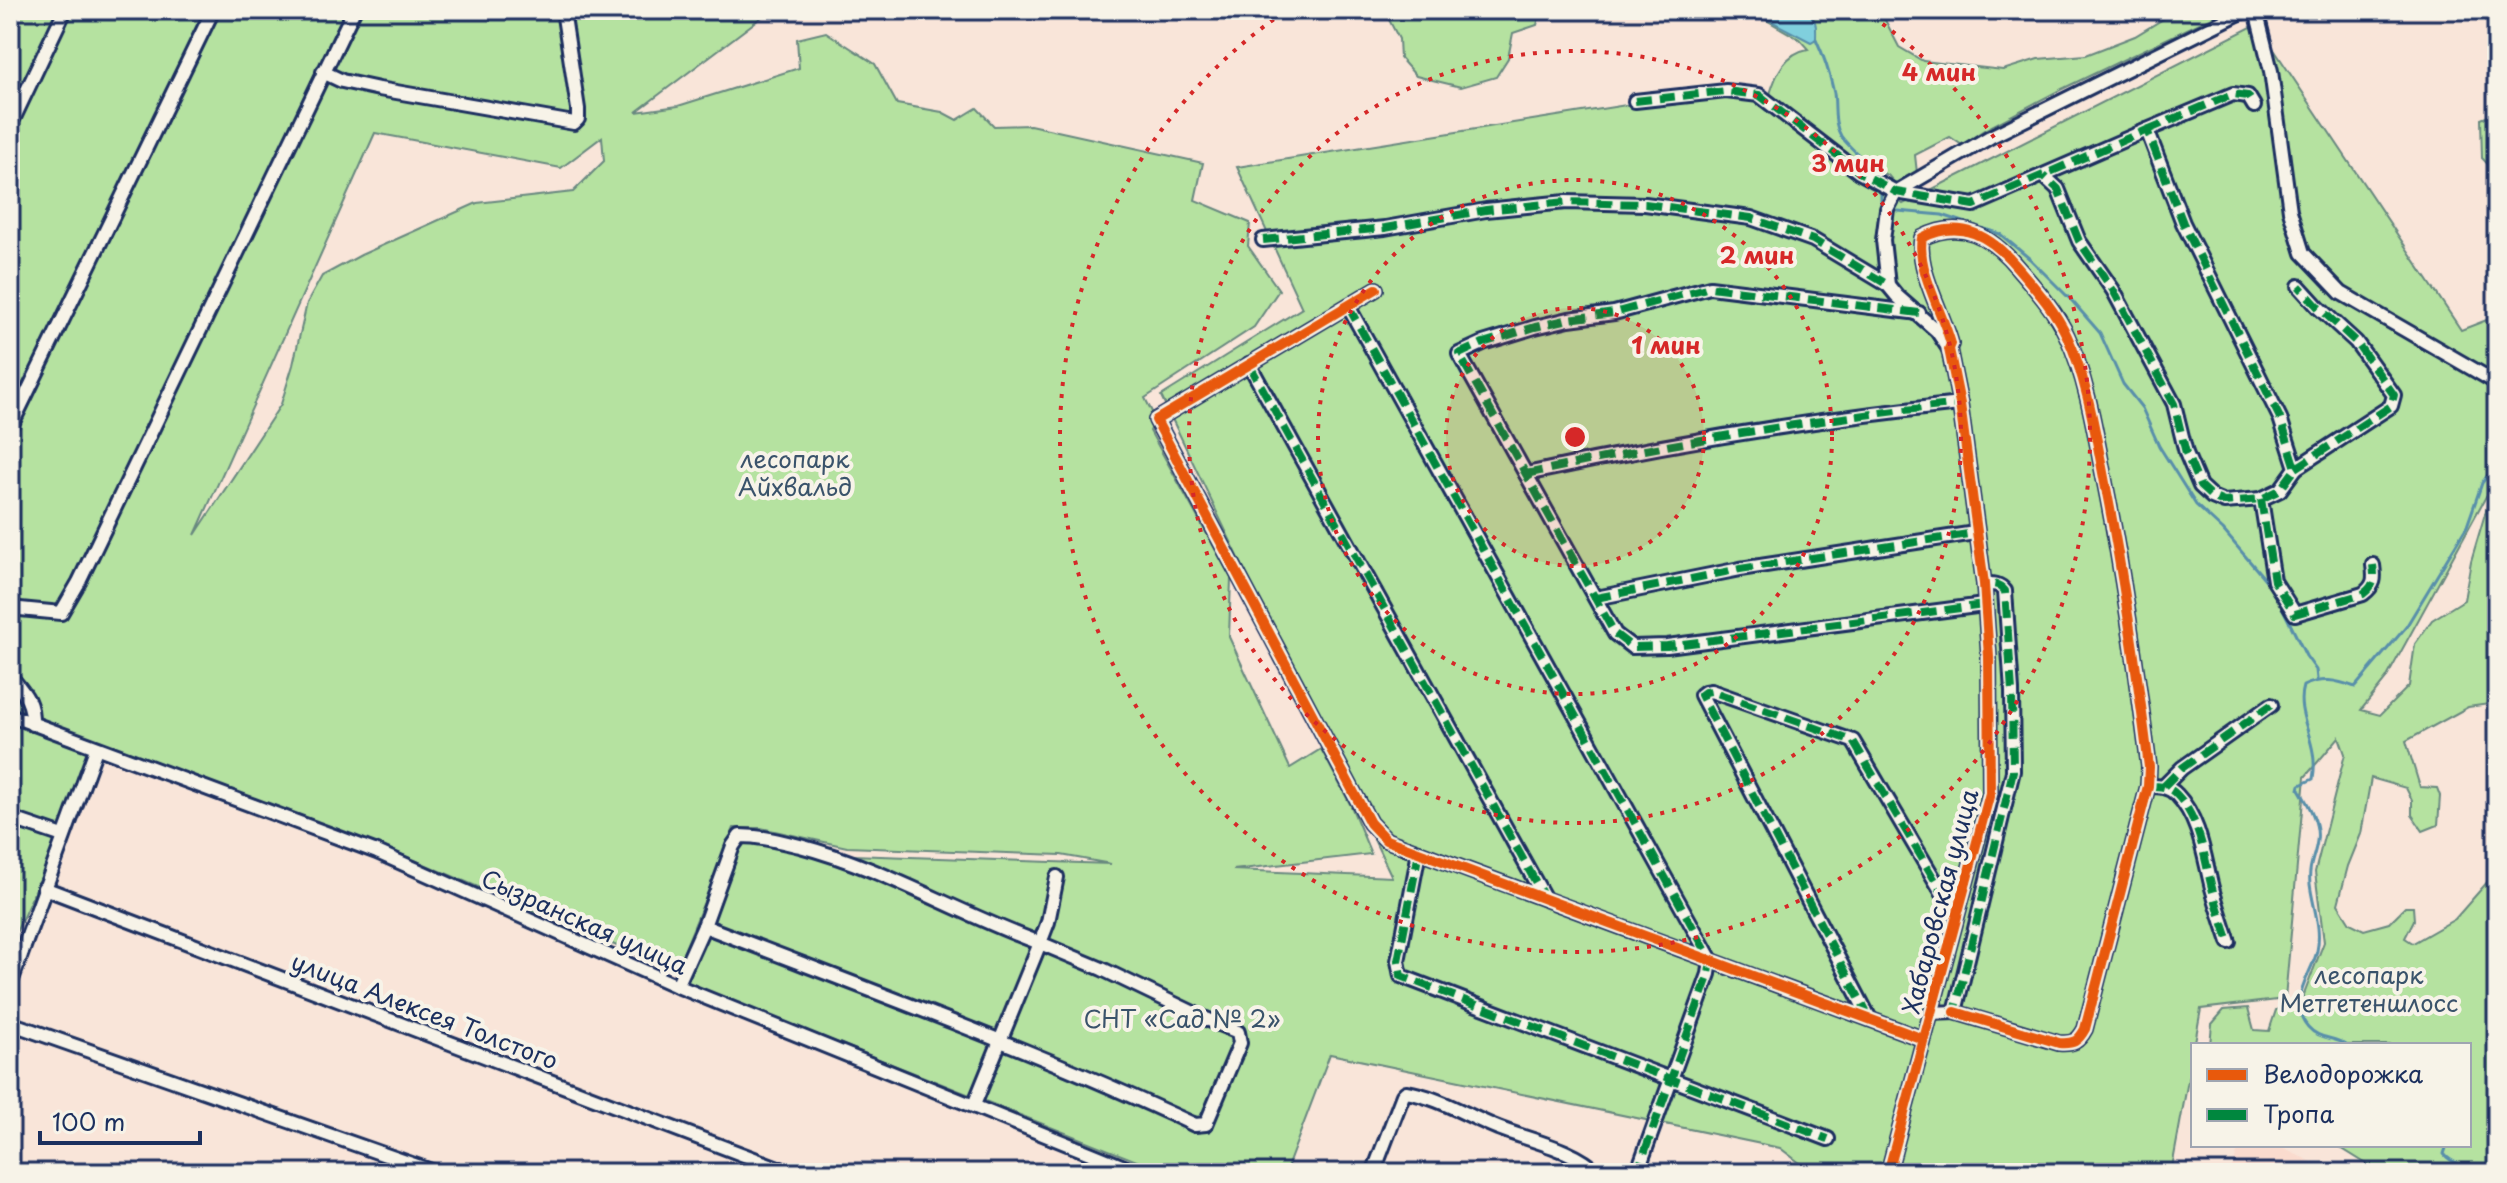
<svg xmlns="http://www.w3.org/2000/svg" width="2507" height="1183" viewBox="0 0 2507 1183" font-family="'Playpen Sans',sans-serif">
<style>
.built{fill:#fadbce}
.green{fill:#b5e2a0;stroke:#68887f;stroke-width:2;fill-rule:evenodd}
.water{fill:#80cfdd;stroke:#588faa;stroke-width:2}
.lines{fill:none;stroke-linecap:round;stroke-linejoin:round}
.stream{stroke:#588faa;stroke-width:3}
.minor-casing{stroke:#1b2f5e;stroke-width:18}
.minor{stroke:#f7f3e8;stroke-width:12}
.rail{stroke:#1b2f5e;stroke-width:3}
.quiet{stroke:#00873e;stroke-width:8;stroke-dasharray:16 8;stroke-linecap:butt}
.cycleway-casing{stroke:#f7f3e8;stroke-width:15}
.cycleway{stroke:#e8590c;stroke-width:10}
.ring{fill:none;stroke:#d62828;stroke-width:4;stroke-dasharray:4 8}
.labels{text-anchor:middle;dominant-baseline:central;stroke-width:8;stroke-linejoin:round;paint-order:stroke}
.park-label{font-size:24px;fill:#3a536b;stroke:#f7f3e8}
.street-label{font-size:24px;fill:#1b2f5e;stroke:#f7f3e8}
.centre{fill:#d62828;stroke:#f7f3e8;stroke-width:4}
.ring-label{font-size:24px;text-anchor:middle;font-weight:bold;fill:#d62828;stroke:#f7f3e8;stroke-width:8;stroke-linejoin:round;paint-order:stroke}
</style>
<rect width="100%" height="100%" fill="#f9e5d9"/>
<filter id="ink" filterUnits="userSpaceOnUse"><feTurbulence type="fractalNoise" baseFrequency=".0125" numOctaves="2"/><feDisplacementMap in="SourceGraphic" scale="16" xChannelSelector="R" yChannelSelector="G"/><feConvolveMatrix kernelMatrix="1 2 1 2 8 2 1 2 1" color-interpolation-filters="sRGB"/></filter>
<g filter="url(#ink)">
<polygon class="built" points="2240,1145 2276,1145 2335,1173 2230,1173"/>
<g class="green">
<path d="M10,10h761l-135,102 42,-6 121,-38 -2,-29 29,-7 49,32 22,40 45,8 15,8 20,-12 17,18 36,-1 173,38 -8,37 55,23 -2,23 31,44 -25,37 -109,71 11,22 -6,11 81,147 -2,59 61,131 31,-19 30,57 20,48 -138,16 159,7 -231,-481 141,-88 -65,-141 502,-80 164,117 354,-180 204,306 36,-14v387l-29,4 -62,34 14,46 17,1 3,8 -2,29 -15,6 -11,-16v-15l-6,-12 -35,-10 -10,56 -13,32 -10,38 12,19 14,7 25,-7 16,-16h8l1,13 -9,18 8,5 42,-24 42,-48v302h-116l-45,-28h133v-100h-259l2,-21 12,-14 24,-2 6,22 15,1 7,-21 27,-13 21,-55 -9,-70 30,-118 -6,-17 -34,40 -20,222 -84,10 -30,164h-358l-33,-25 -450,-94 -45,119h-118l-493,-195 62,-149 115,26 260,9 -50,-9 -214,-8 -86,-19h-27l-54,133 -9,8 -287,-122 -284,-101 -90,200zM375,133l186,35 41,-31 2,24 -31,31 -96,11 -116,52 -39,21 -15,27 -14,62 -12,39 -86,131zM2495,480l-24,81 -7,39 -32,20 -17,24 -6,42 -29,29 -19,-5 25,-31z"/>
<polygon points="1393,10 1541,10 1537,25 1513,33 1508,58 1496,77 1461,87 1416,76 1400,58 1399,39 1386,14"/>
<path d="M1749,10h129v4h4l17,33 24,14 80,9 35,-11 48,-4 49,-19 43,-26h49l-167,80 -76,40 -22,15 -12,-8 -35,18 2,18 -20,13 -9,-11 -26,-9 -86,-64 -6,-8c6,-20 15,-41 38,-45l-9,-10z"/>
<polygon points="2497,113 2497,174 2482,158 2481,119"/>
</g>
<path class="water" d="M1755,10l51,2c12,7 10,15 10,27l-5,3 -44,-23z"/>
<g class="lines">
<g class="stream">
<path d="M1816,39c8,17 14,36 18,54 2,14 -1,30 7,43 6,9 36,37 46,43"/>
<polyline points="1881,190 1881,208"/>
<polyline points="1898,211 1942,215 2000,234 2030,259 2073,302 2100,333 2123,384 2142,408 2159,446 2196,505 2223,530 2269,584"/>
<polyline points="2277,597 2306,656 2316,670 2317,679"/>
<path d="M2346,1045c-12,-9 -27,-5 -38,-18 -22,-25 4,-53 9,-76 5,-24 -4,-43 -7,-67 -2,-19 5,-27 7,-43 3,-18 -9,-37 -18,-52l1,-4 13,-6c7,-37 -19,-63 -10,-93 19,-9 33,-6 52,1l51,-60 61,-101 15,-43 15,-20"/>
<path d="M2447,1145l-3,9c11,14 34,12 50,19"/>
</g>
<defs>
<g id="minor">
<polyline points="625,10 653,10"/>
<polyline points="2256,10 2271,71 2290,211 2303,253 2341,293 2497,383"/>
<polyline points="323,72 342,81 379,89 574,123 578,119 578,109 563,10"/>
<polyline points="1635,101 1726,91 1759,95 1859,172 1896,192 1974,205 2147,130 2183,223 2280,418 2296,468 2280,490 2261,499 2224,502 2212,497 2200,486 2186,453 2174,404 2113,290 2079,241 2058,189 2044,176"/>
<polyline points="10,126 65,10"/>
<polyline points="2147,130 2233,94 2248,96 2254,106"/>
<polyline points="1263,240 1385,228 1486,210 1566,202 1645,204 1751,218 1813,240 1888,285"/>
<polyline points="1376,289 1156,420 1370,823 1386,840 1923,1039"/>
<polyline points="1348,306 1711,960 1709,974 1637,1173"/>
<polyline points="1919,313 1710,287 1614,313 1569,319 1535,327 1483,343 1459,354 1615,634 1632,647 1667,646 1984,605"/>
<polyline points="1949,349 1937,331 1897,296 1888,285 1883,240 1887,209 1896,192 1990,137 2246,10"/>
<polyline points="1249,364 1545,899"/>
<polyline points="10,428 213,10"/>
<polyline points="2296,468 2391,406 2394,395 2356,342 2318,307 2299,286"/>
<path d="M1526,474c144,-31 288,-55 434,-70"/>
<path d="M2261,499l13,82 21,33 68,-20c12,-9 12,-15 10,-29"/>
<polyline points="1596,598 1740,569 1975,533"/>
<polyline points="10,608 61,613 79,582 354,10"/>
<path d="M10,676c14,17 23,25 22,48"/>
<polyline points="10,715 377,852 677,986 1139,1173"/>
<path d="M2148,786c11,0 21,0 29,9 23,24 27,62 35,93 5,18 11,36 17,54"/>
<polyline points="2164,786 2182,768 2271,705"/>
<polyline points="10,818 63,836"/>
<polyline points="1419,852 1398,961 1401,976 1828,1139"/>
<polyline points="44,888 791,1173"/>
<path d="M704,926c165,64 331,124 491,199l11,-1 34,-81 -2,-11 -34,-14 -102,-49 -62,-26 8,-21 9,-45"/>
<polyline points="10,985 96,749"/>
<path d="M677,986l27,-60 29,-80 7,-10c21,0 39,5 60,10 84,22 159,68 240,97l-66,162"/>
<path d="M1930,1013l25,-1 58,-241 -1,-80 -7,-100c-6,-8 -12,-7 -21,-7"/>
<polyline points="1870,1019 1701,695 1705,692 1711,691 1853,741 1956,916"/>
<polyline points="10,1023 437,1173"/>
<path d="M1373,1173l30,-78 3,-3c33,5 61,24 92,36 30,12 77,21 100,45"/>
<path d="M1888,1173l102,-380 -1,-136 -5,-73 -24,-180 -11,-55 2,-5c-8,-31 -35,-75 -29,-106 39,-20 69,-2 95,29 18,21 38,43 50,69 20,42 29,101 38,147 19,94 32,189 44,284l-1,19 -63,243c-7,13 -12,15 -26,14l-104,-31"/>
</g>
</defs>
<use href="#minor" class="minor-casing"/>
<use href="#minor" class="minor"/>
<polyline class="rail" points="10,1169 23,1173"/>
<g class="quiet">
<polyline points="1635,101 1726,91 1759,95 1859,172 1896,192 1974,205 2147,130 2183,223 2280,418 2296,468 2280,490 2261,499 2224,502 2212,497 2200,486 2186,453 2174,404 2113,290 2079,241 2058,189 2044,176"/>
<polyline points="2147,130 2233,94 2248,96 2254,106"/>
<polyline points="1263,240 1385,228 1486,210 1566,202 1645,204 1751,218 1813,240 1888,285"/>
<polyline points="1348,306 1711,960 1709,974 1637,1173"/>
<polyline points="1919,313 1710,287 1614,313 1569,319 1535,327 1483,343 1459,354 1615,634 1632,647 1667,646 1984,605"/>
<polyline points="1249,364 1545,899"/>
<polyline points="2296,468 2391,406 2394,395 2356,342 2318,307 2299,286"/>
<path d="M1526,474c144,-31 288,-55 434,-70"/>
<path d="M2261,499l13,82 21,33 68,-20c12,-9 12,-15 10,-29"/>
<polyline points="1596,598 1740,569 1975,533"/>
<path d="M2148,786c11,0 21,0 29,9 23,24 27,62 35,93 5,18 11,36 17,54"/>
<polyline points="2164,786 2182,768 2271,705"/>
<polyline points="1419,852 1398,961 1401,976 1828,1139"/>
<path d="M1948,1012h7l58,-241 -1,-80 -7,-100c-6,-8 -12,-7 -21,-7"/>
<polyline points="1870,1019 1701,695 1705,692 1711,691 1853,741 1956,916"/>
</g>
<defs>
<g id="cycleway">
<polyline points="1376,289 1156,420 1370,823 1386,840 1923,1039"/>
<path d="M1888,1173l102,-380 -1,-136 -5,-73 -24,-180 -11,-55 2,-5c-8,-31 -35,-75 -29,-106 39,-20 69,-2 95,29 18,21 38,43 50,69 20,42 29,101 38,147 19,94 32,189 44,284l-1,19 -63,243c-7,13 -12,15 -26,14l-104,-31"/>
</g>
</defs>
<use href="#cycleway" class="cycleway-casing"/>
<use href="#cycleway" class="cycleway"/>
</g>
</g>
<circle cx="1575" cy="437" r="129" fill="#d62828" fill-opacity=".12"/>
<g class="ring">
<circle cx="1575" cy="437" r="129"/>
<circle cx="1575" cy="437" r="257"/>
<circle cx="1575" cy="437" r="386"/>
<path d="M1863 10A515 515 0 1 1 1287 10"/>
</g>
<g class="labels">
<g class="park-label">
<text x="795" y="458">лесопарк<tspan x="795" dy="28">Айхвальд</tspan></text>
<text x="2369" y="974">лесопарк<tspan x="2369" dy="28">Метгетеншлосс</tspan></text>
<text x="1182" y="1018">СНТ «Сад № 2»</text>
</g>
<g class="street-label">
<text transform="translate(1939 901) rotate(-75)">Хабаровская улица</text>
<text transform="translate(585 921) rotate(24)">Сызранская улица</text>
<text transform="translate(425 1010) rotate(21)">улица Алексея Толстого</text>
</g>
</g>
<circle cx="1575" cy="437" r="12" class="centre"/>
<g class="ring-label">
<text x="1939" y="81">4 мин</text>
<text x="1848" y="172">3 мин</text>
<text x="1757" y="264">2 мин</text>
<text x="1666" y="354">1 мин</text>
</g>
<rect width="2507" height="1183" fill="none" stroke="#f7f3e8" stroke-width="40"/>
<rect x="20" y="20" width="2467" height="1143" fill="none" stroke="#1b2f5e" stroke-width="3" filter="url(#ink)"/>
<rect x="2191" y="1043" width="280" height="104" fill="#f7f3e8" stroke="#9fa5b1" stroke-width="2"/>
<rect x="2207" y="1069" width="40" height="12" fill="#e8590c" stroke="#9fa5b1" stroke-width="2"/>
<text x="2263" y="1083" font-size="24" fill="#1b2f5e">Велодорожка</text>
<rect x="2207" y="1109" width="40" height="12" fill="#00873e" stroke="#9fa5b1" stroke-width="2"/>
<text x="2263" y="1123" font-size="24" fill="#1b2f5e">Тропа</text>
<path d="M40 1131v12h160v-12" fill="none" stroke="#1b2f5e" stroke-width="4"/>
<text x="52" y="1131" font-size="24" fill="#1b2f5e" stroke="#f7f3e8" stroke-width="6" paint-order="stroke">100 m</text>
</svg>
